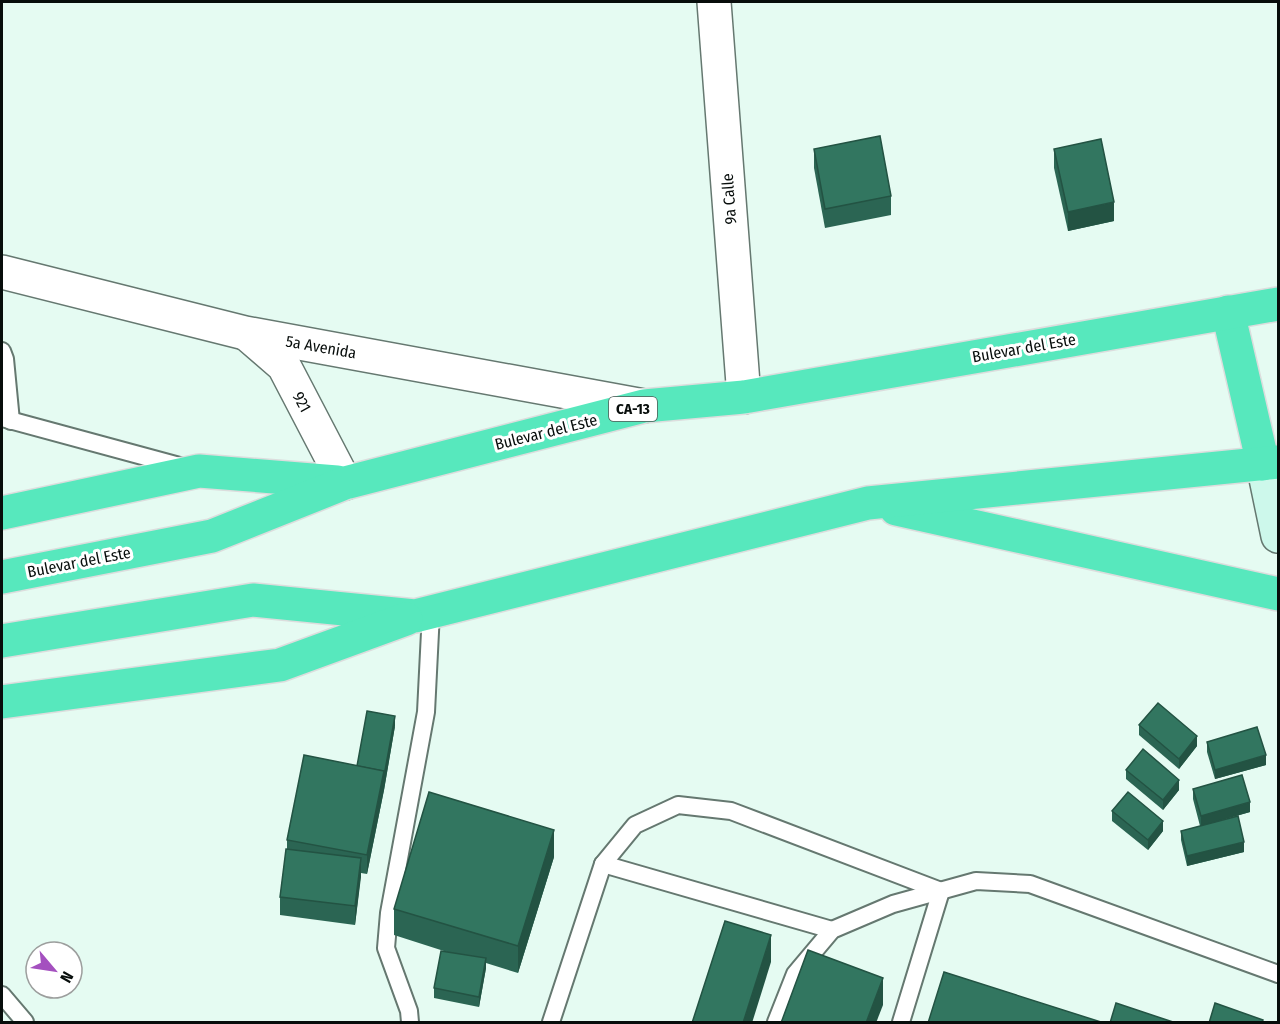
<svg xmlns="http://www.w3.org/2000/svg" width="1280" height="1024" viewBox="0 0 1280 1024" font-family="'Fira Sans Condensed',sans-serif">
<style>
.lines{fill:none;stroke-linecap:round;stroke-linejoin:round}
.lane-casing{stroke:#657870;stroke-width:20}
.street-casing{stroke:#657870;stroke-width:36}
.secondary-casing{stroke:#657870;stroke-width:36}
.highway-casing{stroke:#dcdddd;stroke-width:36}
.lane{stroke:#fff;stroke-width:16}
.street{stroke:#fff;stroke-width:33}
.secondary{stroke:#cdf8eb;stroke-width:33}
.highway{stroke:#57e8bd;stroke-width:33}
.wall{fill:#2b6553}
.shaded-wall{fill:#235343}
.building{fill:#327660;stroke:#235343;stroke-width:1.5}
.labels{text-anchor:middle;dominant-baseline:central;stroke-width:6;stroke-linejoin:round;paint-order:stroke}
.shield{fill:#fff;stroke:#515654;stroke-width:1.5}
.shield-label{font-size:15px;font-weight:bold;fill:#070d0b}
.street-label{font-size:16px;fill:#070d0b;stroke:#fff}
</style>
<rect width="100%" height="100%" fill="#e5fbf2"/>
<g class="lines">
<defs>
<g id="lane">
<polyline points="2,351 5,359 11,421"/>
<polyline points="2,418 183,467"/>
<polyline points="603,864 832,930"/>
<polyline points="2,995 25,1022"/>
<polyline points="410,1022 409,1011 386,948 389,913 426,712 431,612"/>
<polyline points="551,1022 603,864 635,825 678,805 731,811 941,891 901,1022"/>
<polyline points="776,1022 795,974 832,930 893,904 976,881 1030,884 1278,974"/>
</g>
<g id="street">
<polyline points="714,2 744,397"/>
<polyline points="2,272 245,333 644,406"/>
<polyline points="247,334 284,366 345,483"/>
</g>
<polyline id="secondary" points="1263,464 1278,536"/>
<g id="highway">
<polyline points="1228,312 1263,464"/>
<polyline points="896,509 1278,594"/>
<polyline points="2,513 199,471 337,482"/>
<polyline points="2,577 212,536 345,483 644,406 744,397 1278,304"/>
<polyline points="2,641 253,600 415,616 868,503 1278,462"/>
<polyline points="2,702 280,665 406,619"/>
</g>
</defs>
<use href="#lane" class="lane-casing"/>
<use href="#street" class="street-casing"/>
<use href="#secondary" class="secondary-casing"/>
<use href="#highway" class="highway-casing"/>
<use href="#lane" class="lane"/>
<use href="#street" class="street"/>
<use href="#secondary" class="secondary"/>
<use href="#highway" class="highway"/>
</g>
<g class="wall">
<polygon points="814,149 891,196 891,215 825,228 814,168"/>
<polygon points="1054,149 1114,221 1068,231 1054,168"/>
<polygon points="1139,725 1197,746 1179,769 1139,735"/>
<polygon points="395,726 384,790 367,874 361,873 355,925 280,915 280,897 287,849 287,840"/>
<polygon points="1207,742 1266,765 1215,779 1207,752"/>
<polygon points="1126,770 1179,790 1163,810 1126,779"/>
<polygon points="1193,789 1250,812 1218,821 1244,852 1187,866 1181,840 1181,831 1200,826 1193,799"/>
<polygon points="1112,811 1163,831 1148,850 1112,821"/>
<polygon points="554,857 518,973 486,963 486,968 479,1007 434,998 434,988 447,952 394,935 394,909"/>
</g>
<g class="shaded-wall">
<polygon points="1114,202 1114,221 1068,231 1068,212"/>
<polygon points="395,716 395,726 384,790 367,874 367,855"/>
<polygon points="1197,736 1197,746 1179,769 1179,759"/>
<polygon points="1266,755 1266,765 1215,779 1215,770"/>
<polygon points="1179,780 1179,790 1163,810 1163,800"/>
<polygon points="1250,802 1250,812 1201,826 1201,816"/>
<polygon points="1163,821 1163,831 1148,850 1148,840"/>
<polygon points="554,830 554,857 518,973 518,946"/>
<polygon points="1244,842 1244,852 1187,866 1187,856"/>
<polygon points="361,858 361,877 355,925 355,906"/>
<polygon points="771,935 771,962 752,1023 743,1023"/>
<polygon points="486,958 486,968 479,1007 479,997"/>
<polygon points="883,978 883,1005 876,1023 866,1023"/>
</g>
<g class="building">
<polygon points="880,136 891,196 825,209 814,149"/>
<polygon points="1101,139 1114,202 1068,212 1054,149"/>
<polygon points="1158,703 1197,736 1179,759 1139,725"/>
<polygon points="367,711 395,716 384,776 384,771 357,766"/>
<polygon points="1257,727 1266,755 1215,770 1207,742"/>
<polygon points="1143,749 1179,780 1163,800 1126,770"/>
<polygon points="304,755 384,771 367,855 287,840"/>
<polygon points="1242,775 1250,802 1201,816 1193,789"/>
<polygon points="429,792 554,830 518,946 394,909"/>
<polygon points="1128,792 1163,821 1148,840 1112,811"/>
<polygon points="1238,816 1244,842 1187,856 1181,831"/>
<polygon points="286,849 361,858 355,906 280,897"/>
<polygon points="725,921 771,935 743,1023 692,1023"/>
<polygon points="808,950 883,978 866,1023 781,1023"/>
<polygon points="441,951 486,958 479,997 434,988"/>
<polygon points="944,972 1104,1023 928,1023"/>
<polygon points="1116,1003 1176,1023 1110,1023"/>
<polygon points="1215,1003 1263,1020 1262,1023 1209,1023"/>
</g>
<g class="labels">
<rect class="shield" x="609" y="397" width="48" height="24" rx="4.5"/>
<g class="shield-label">
<text x="633" y="409">CA-13</text>
</g>
<g class="street-label">
<text transform="translate(729 199) rotate(-94)">9a Calle</text>
<text transform="translate(321 347) rotate(10)">5a Avenida</text>
<text transform="translate(1024 348) rotate(-10)">Bulevar del Este</text>
<text transform="translate(302 402) rotate(62)">921</text>
<text transform="translate(546 432) rotate(-14)">Bulevar del Este</text>
<text transform="translate(79 562) rotate(-11)">Bulevar del Este</text>
</g>
</g>
<rect width="1280" height="1024" fill="none" stroke="#070d0b" stroke-width="6"/>
<g transform="translate(54 970) rotate(119)"><circle r="28" fill="#ffffff" stroke="#9c9e9d" stroke-width="1.5"/>
<path d="M0-4.5L10 22L0 15L-10 22Z" fill="#a450bf"/>
<text y="-9" font-size="16" font-weight="bold" text-anchor="middle" fill="#070d0b">N</text>
</g>
</svg>
